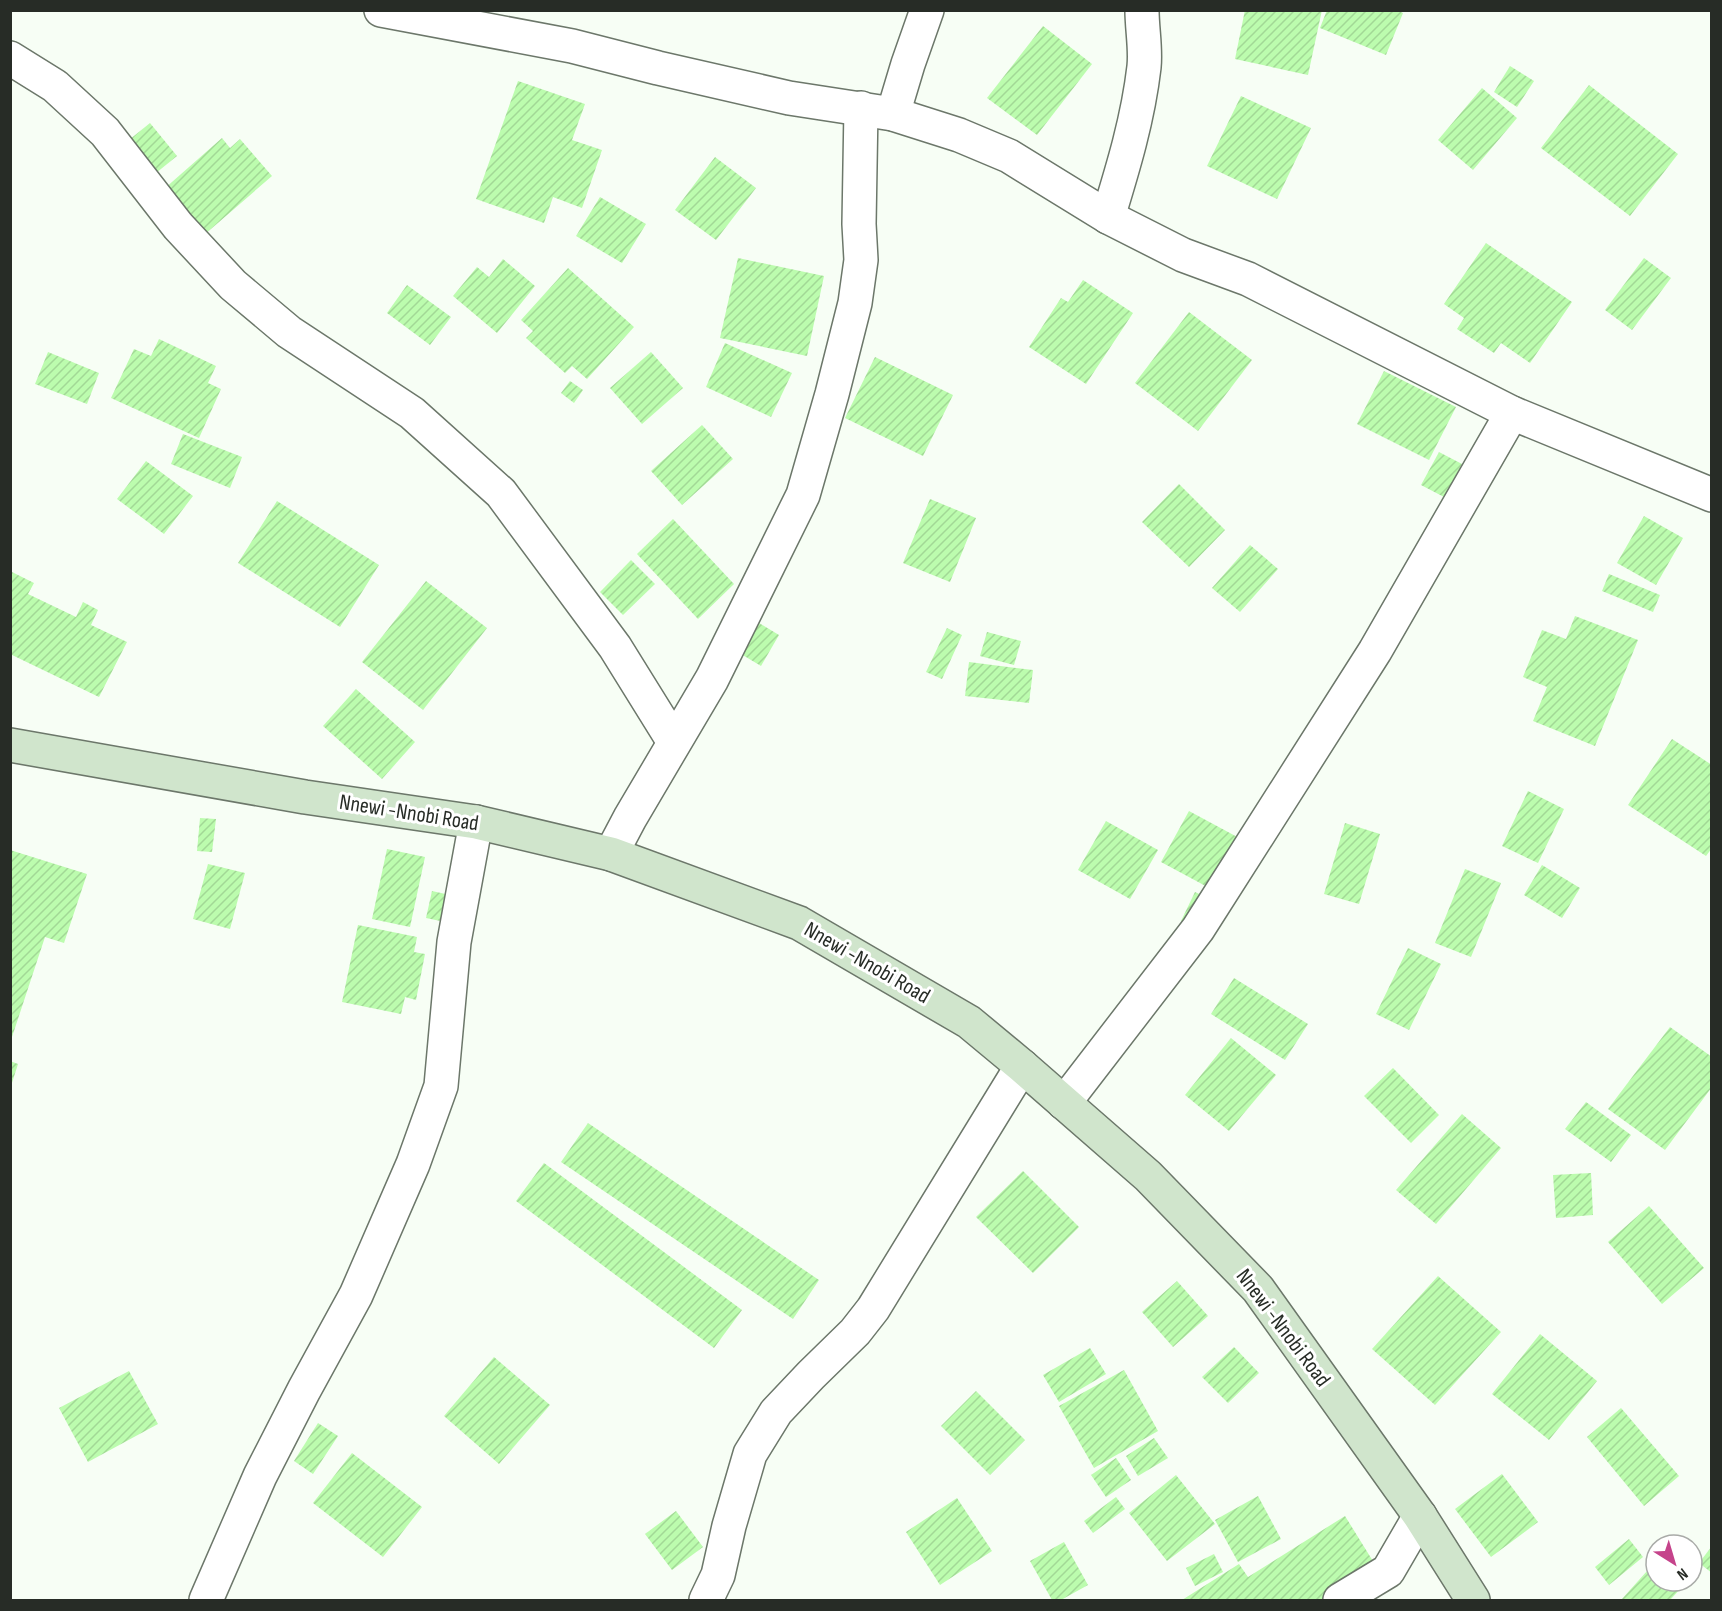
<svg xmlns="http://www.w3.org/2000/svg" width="1722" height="1611" viewBox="0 0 1722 1611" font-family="'Sofia Sans Condensed',sans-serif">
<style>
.building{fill:url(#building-hatch)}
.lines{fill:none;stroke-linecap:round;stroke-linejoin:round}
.street-casing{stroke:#6c776a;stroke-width:36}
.secondary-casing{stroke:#6c776a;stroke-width:36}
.street{stroke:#fff;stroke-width:33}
.secondary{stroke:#d0e5cc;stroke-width:33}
.labels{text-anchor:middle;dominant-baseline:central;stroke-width:6;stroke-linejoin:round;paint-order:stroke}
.street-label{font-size:22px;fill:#272c26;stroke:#fff}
</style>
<defs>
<pattern id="building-hatch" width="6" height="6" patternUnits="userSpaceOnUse" patternTransform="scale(1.5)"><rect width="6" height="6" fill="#bcfcae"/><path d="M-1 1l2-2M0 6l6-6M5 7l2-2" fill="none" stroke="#a2d896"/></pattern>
</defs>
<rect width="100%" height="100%" fill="#f7fef5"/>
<g class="building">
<polygon points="1245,10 1322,10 1308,75 1235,59"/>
<polygon points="1327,10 1397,10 1403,13 1386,55 1320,28"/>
<polygon points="1043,26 1092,64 1037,135 987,98"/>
<polygon points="1510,66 1534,81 1517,107 1494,92"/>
<polygon points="518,81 585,104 572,140 602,150 582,208 553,197 544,223 476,199"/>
<polygon points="1589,85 1678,154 1630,216 1541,148"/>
<polygon points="1482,88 1517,118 1473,170 1438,140"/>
<polygon points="1241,96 1311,128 1277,199 1207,166"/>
<polygon points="150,123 177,156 156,173 129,140"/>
<polygon points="222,138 230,148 240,139 272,176 204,235 164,189"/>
<polygon points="715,157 756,188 716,240 675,210"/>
<polygon points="600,197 646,224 622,263 576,236"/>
<polygon points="1486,243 1572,302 1530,363 1501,343 1494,353 1457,329 1464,318 1444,304"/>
<polygon points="738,258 824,276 807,356 720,338"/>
<polygon points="1644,258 1671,278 1632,330 1605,310"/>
<polygon points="503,259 535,286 497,333 453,296 477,267 489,277"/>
<polygon points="568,268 634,327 587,379 572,366 565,373 526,338 533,331 521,320"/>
<polygon points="1083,280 1133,313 1086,384 1029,347 1061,298 1068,302"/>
<polygon points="407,285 451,317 430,345 387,313"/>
<polygon points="1189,312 1252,360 1198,431 1135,383"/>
<polygon points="159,339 216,366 208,383 221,389 199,438 111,398 134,349 151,356"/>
<polygon points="725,343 792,373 771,417 706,387"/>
<polygon points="48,352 99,373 87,404 35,384"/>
<polygon points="651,352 683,388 642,424 610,388"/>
<polygon points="875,357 953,395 923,456 845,418"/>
<polygon points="1384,371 1456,407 1429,460 1357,424"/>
<polygon points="570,381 583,390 574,403 561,393"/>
<polygon points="702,425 733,459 682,505 651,471"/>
<polygon points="183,434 242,457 230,488 171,464"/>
<polygon points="1439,452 1462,464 1444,497 1421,485"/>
<polygon points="146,461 193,496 164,534 117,499"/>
<polygon points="1179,484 1225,530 1189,567 1142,522"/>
<polygon points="930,499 976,518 950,582 903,563"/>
<polygon points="277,501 379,565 340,627 238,563"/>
<polygon points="1644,516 1683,538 1656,585 1617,563"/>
<polygon points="673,519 734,584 698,619 637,554"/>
<polygon points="1250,545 1278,569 1240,612 1212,588"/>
<polygon points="631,560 655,584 623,615 600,592"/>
<polygon points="10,571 34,583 28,594 76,617 83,602 98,610 91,625 127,642 99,697 10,654"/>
<polygon points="1609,574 1660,595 1653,612 1602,591"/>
<polygon points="426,581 487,628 423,710 362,662"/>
<polygon points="1575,616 1638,640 1595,746 1533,721 1547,687 1523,677 1542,630 1566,639"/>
<polygon points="759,623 779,635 761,666 741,654"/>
<polygon points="947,628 962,635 942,679 926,672"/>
<polygon points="987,632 1021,641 1014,665 980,656"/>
<polygon points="969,662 1033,670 1029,703 965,696"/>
<polygon points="356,689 415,742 382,779 323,726"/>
<polygon points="1672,739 1712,765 1712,848 1706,856 1628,805"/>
<polygon points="1528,791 1564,809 1538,863 1502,846"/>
<polygon points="1189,811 1241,839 1213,890 1161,862"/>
<polygon points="200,818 216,819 212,852 197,851"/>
<polygon points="1106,821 1158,850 1130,899 1078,870"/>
<polygon points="1345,823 1380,834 1359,904 1324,894"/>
<polygon points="387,849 425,857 410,927 372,919"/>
<polygon points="10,850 87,874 64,943 45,937 11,1040"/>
<polygon points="208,864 245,873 230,929 193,919"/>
<polygon points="1542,865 1580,888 1562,918 1524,895"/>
<polygon points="1465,869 1501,883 1471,957 1435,943"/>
<polygon points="432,891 450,895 445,922 426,918"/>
<polygon points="1195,892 1210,899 1196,928 1181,921"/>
<polygon points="358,925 417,937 414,952 425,954 416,1000 405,997 401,1014 342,1002"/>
<polygon points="1408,948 1441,964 1409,1030 1376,1014"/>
<polygon points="1234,978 1308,1024 1285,1060 1211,1014"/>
<polygon points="1670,1027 1712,1057 1712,1087 1665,1150 1608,1109"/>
<polygon points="1231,1038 1276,1075 1229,1131 1185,1095"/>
<polygon points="10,1061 18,1064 11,1086 10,1086"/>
<polygon points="1393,1068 1439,1115 1411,1143 1364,1096"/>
<polygon points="1586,1102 1631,1135 1611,1162 1565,1129"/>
<polygon points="1462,1114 1501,1148 1436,1224 1396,1190"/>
<polygon points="588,1123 819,1280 793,1319 561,1162"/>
<polygon points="544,1163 742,1310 714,1348 516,1201"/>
<polygon points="1023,1171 1079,1227 1033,1273 976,1217"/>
<polygon points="1591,1173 1593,1215 1556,1218 1553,1175"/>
<polygon points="1649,1206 1704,1268 1662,1304 1608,1242"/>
<polygon points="1438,1276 1501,1332 1435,1405 1372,1349"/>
<polygon points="1177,1281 1208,1316 1173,1347 1142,1312"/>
<polygon points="1540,1334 1597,1381 1549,1440 1492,1394"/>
<polygon points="1234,1347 1259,1373 1228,1403 1202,1377"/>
<polygon points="1090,1348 1106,1374 1059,1402 1043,1375"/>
<polygon points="494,1357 550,1405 499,1464 444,1416"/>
<polygon points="1124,1370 1158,1431 1094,1468 1059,1406"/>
<polygon points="129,1371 158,1424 88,1462 59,1408"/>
<polygon points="976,1391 1025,1440 990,1475 941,1426"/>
<polygon points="1621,1408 1679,1476 1644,1506 1587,1437"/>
<polygon points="318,1423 338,1436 313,1474 294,1461"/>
<polygon points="1154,1438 1168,1458 1138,1476 1126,1456"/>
<polygon points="352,1453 422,1507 383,1557 313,1503"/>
<polygon points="1116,1458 1131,1480 1106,1497 1091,1475"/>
<polygon points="1502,1474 1538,1522 1491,1557 1455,1509"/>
<polygon points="1176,1475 1215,1524 1167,1561 1129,1513"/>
<polygon points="1258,1496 1281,1539 1238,1562 1215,1520"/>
<polygon points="1116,1497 1125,1509 1093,1533 1084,1521"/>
<polygon points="957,1498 992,1551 940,1585 906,1532"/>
<polygon points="676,1511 703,1547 672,1570 645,1534"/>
<polygon points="1345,1516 1376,1566 1322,1600 1182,1600 1239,1564 1248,1577"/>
<polygon points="1629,1539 1643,1557 1609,1585 1595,1567"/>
<polygon points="1064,1542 1088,1585 1061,1600 1052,1600 1030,1561"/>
<polygon points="1712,1546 1712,1573 1699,1563"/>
<polygon points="1214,1554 1223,1572 1195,1586 1186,1568"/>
<polygon points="1656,1561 1656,1581 1678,1581 1683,1586 1670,1600 1621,1600"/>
</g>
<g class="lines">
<defs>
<g id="street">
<polyline points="381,10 572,46 658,68 789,98 893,114 959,135 1009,156 1108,217 1183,255 1248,279 1512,413 1712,495"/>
<polyline points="10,58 55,86 105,132 178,226 233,285 289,332 412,413 501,493 615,647 674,742"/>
<polyline points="893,114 908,64 927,10"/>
<path d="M1108,217c15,-49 30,-98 36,-150 2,-18 -2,-38 -2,-57"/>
<polyline points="611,854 630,818 712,679 803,495 832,394 855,303 861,260 859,224 861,108"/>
<polyline points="1064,1103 1198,929 1375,651 1512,413"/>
<polyline points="206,1600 260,1476 304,1390 356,1295 413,1164 441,1086 454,942 476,822"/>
<polyline points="706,1600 718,1575 729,1526 750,1454 776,1412 811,1375 855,1332 873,1309 1022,1066"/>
<polyline points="1340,1600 1388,1571 1420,1516"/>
</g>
<polyline id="secondary" points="10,745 305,797 476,822 611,854 799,923 969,1022 1022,1066 1148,1176 1258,1289 1420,1516 1473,1600"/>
</defs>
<use href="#street" class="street-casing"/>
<use href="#secondary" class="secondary-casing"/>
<use href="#street" class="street"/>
<use href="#secondary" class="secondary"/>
</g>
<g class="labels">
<g class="street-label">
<text transform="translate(409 813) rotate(9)">Nnewi -Nnobi Road</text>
<text transform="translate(867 963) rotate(30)">Nnewi -Nnobi Road</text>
<text transform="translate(1283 1328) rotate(53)">Nnewi -Nnobi Road</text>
</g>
</g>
<rect width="1722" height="1611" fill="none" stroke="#272c26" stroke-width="24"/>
<g transform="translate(1674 1563) rotate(143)"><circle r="28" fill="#ffffff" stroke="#a9aba8" stroke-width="1.5"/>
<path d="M0-4.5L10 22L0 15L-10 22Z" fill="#c5438b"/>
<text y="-9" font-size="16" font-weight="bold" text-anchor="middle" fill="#272c26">N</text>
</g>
</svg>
